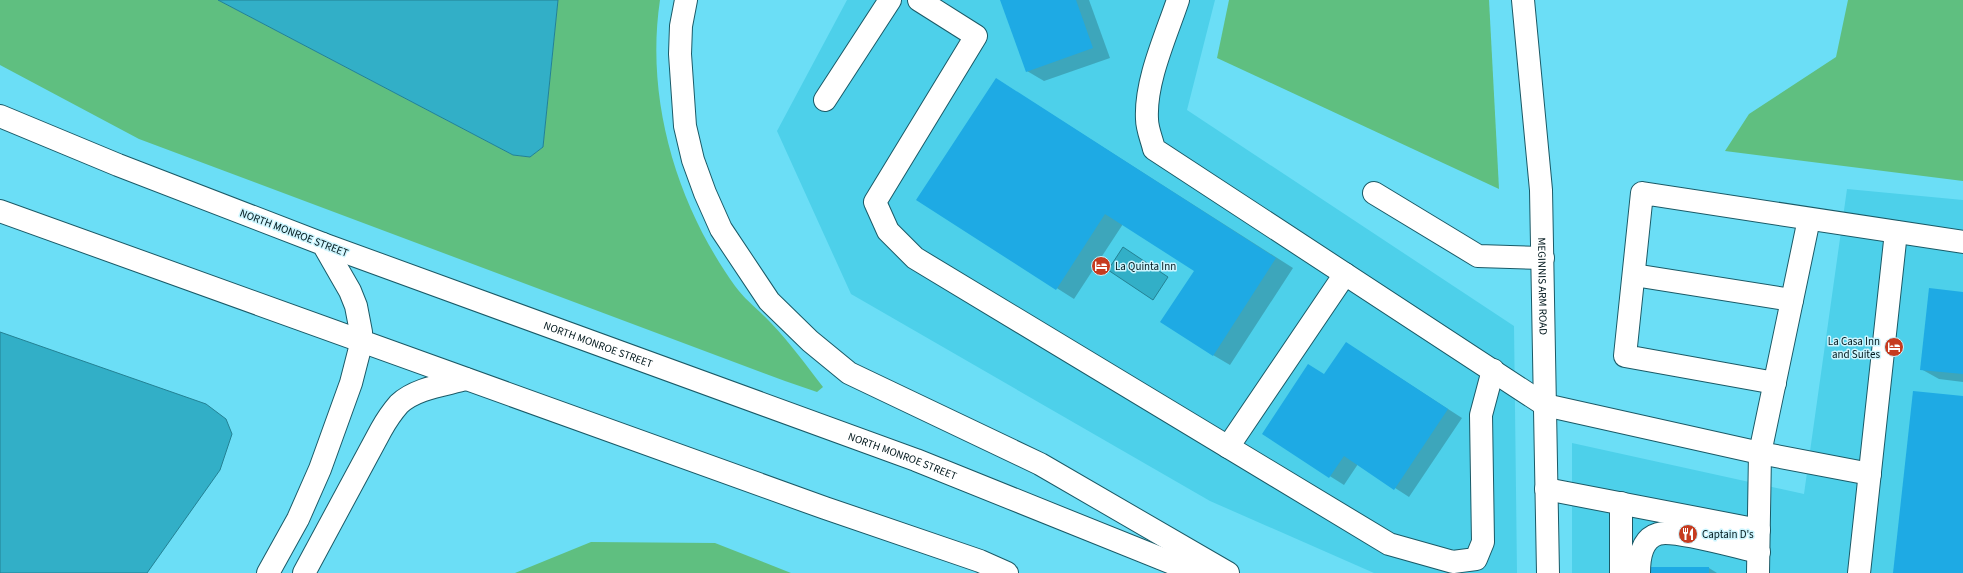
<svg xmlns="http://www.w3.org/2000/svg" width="1963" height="573" viewBox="0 0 1963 573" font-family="'Source Sans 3',sans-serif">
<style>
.built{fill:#4dd0ea}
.green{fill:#5fbf80}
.water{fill:#32afc7;stroke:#238194}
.shadow{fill:#0003}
.building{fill:#1eaae4}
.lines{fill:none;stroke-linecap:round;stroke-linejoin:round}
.minor-casing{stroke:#1b5a67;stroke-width:24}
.major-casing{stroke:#1b5a67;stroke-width:24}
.highway-casing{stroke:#1b5a67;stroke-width:24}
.minor{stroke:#fff;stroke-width:22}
.major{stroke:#fff;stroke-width:22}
.highway{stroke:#fff;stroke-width:22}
.labels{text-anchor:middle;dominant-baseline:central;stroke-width:3;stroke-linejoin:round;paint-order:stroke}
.street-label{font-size:11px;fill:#00171c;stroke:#ccf5fe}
.poi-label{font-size:11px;fill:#00171c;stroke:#ccf5fe;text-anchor:start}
</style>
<rect width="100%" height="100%" fill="#6bdef6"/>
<g class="built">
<polygon points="847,0 1215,0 1187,110 1514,326 1517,573 1374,573 1210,501 851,294 777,131"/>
<polygon points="1847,189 1963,200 1963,573 1572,573 1572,443 1804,494"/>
</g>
<g class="green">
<path d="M0,0h218l295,155 17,2 13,-10 15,-147h102c-15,100 17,205 75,286 10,14 25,25 36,37 19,20 35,42 52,64l-6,5 -32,-11 -646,-242 -139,-74z"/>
<polygon points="1229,0 1489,0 1499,189 1217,58"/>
<polygon points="1848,0 1963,0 1963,181 1725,151 1749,114 1836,57"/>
<polygon points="591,542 715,543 791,573 515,573"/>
</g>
<g class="water">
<polygon points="218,0 558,0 543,147 530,157 513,155"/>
<polygon points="1123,247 1168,277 1153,300 1108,270"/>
<polygon points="0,332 206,404 226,419 232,434 220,470 147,573 0,573"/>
</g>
<g class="shadow">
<polygon points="1001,0 1089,0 1110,58 1044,81 1027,71"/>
<polygon points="996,79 1293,268 1230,365 1213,355 1195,270 1123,224 1074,299 918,200"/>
<polygon points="1963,293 1963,382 1939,379 1921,369"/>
<polygon points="1346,343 1462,418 1409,497 1358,464 1344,485 1263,434 1325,375"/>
<polygon points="1709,568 1717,573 1648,573"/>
</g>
<g class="building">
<polygon points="1000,0 1076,0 1093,48 1026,72"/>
<polygon points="996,78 1276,258 1213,356 1160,322 1194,271 1105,214 1056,290 916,200"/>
<polygon points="1929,288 1963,292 1963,374 1920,370"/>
<polygon points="1346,342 1448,409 1394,490 1344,456 1329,478 1262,434 1308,364 1324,374"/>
<polygon points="1913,391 1963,396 1963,573 1893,573"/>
<rect x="1647" y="567" width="62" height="6"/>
</g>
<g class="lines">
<defs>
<g id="minor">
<polyline points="919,0 976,36 875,202 888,231 915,258 1389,544 1453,562 1476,559 1483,542 1481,415 1493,370"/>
<path d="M1178,0c-12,36 -33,81 -31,119 0,10 5,21 7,30l391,256 215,48 110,21"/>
<path id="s1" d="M1523,0l18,190 7,383"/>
<polyline points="825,100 890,0"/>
<polyline points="1374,193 1478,256 1543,258"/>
<polyline points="1634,275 1792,300"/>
<polyline points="1775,383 1625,356 1642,193 1963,242"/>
<polyline points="1228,447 1345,274"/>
<polyline points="1546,489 1759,530"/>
<polyline points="1621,503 1621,573"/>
<path d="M1639,573c0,-15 2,-34 19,-39 16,-5 81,14 101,18"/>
<polyline points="1758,573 1760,453 1809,219"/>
<polyline points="1859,573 1896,232"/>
</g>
<g id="major">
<polyline points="0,211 825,508 980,561 1007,573"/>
<path id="s2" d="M323,244l593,216 281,113"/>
</g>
<g id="highway">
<polyline points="686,0 681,26 680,54 685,126 693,160 705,193 721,229 769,301 810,341 849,373 1040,464 1228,573"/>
<polyline points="0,116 118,165 323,244 350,291 356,306 361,332 360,348 351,383 320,469 298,519 268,573"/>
<path d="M304,573l77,-143c5,-9 11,-18 18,-26 17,-16 46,-19 67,-25"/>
</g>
</defs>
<use href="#minor" class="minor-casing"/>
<use href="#major" class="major-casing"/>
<use href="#highway" class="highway-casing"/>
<use href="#minor" class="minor"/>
<use href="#major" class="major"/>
<use href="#highway" class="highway"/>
</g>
<defs>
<symbol id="hotel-disc" viewBox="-11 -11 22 22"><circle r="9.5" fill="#c63b1f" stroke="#ccf5fe"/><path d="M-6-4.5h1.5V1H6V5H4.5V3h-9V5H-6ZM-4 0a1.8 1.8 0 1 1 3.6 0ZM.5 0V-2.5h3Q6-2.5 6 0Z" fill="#fff"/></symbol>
<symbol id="restaurant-disc" viewBox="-11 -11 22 22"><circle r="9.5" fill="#c63b1f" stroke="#ccf5fe"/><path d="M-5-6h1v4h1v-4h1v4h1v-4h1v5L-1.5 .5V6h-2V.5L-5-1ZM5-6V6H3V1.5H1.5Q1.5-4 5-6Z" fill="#fff"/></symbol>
</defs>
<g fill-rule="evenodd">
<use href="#hotel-disc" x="1090" y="255" width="22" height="22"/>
<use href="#hotel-disc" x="1883" y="336" width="22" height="22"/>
<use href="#restaurant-disc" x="1677" y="523" width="22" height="22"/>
</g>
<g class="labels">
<g class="street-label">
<text transform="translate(294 233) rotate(21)">NORTH MONROE STREET</text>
<text stroke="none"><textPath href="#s1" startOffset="287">MEGINNIS ARM ROAD</textPath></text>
<text stroke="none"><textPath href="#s2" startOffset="293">NORTH MONROE STREET</textPath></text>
<text stroke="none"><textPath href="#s2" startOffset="617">NORTH MONROE STREET</textPath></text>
</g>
<g class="poi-label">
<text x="1115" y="266">La Quinta Inn</text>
<text x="1880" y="341" text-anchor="end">La Casa Inn<tspan x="1880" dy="13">and Suites</tspan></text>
<text x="1702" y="534">Captain D's</text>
</g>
</g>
</svg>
